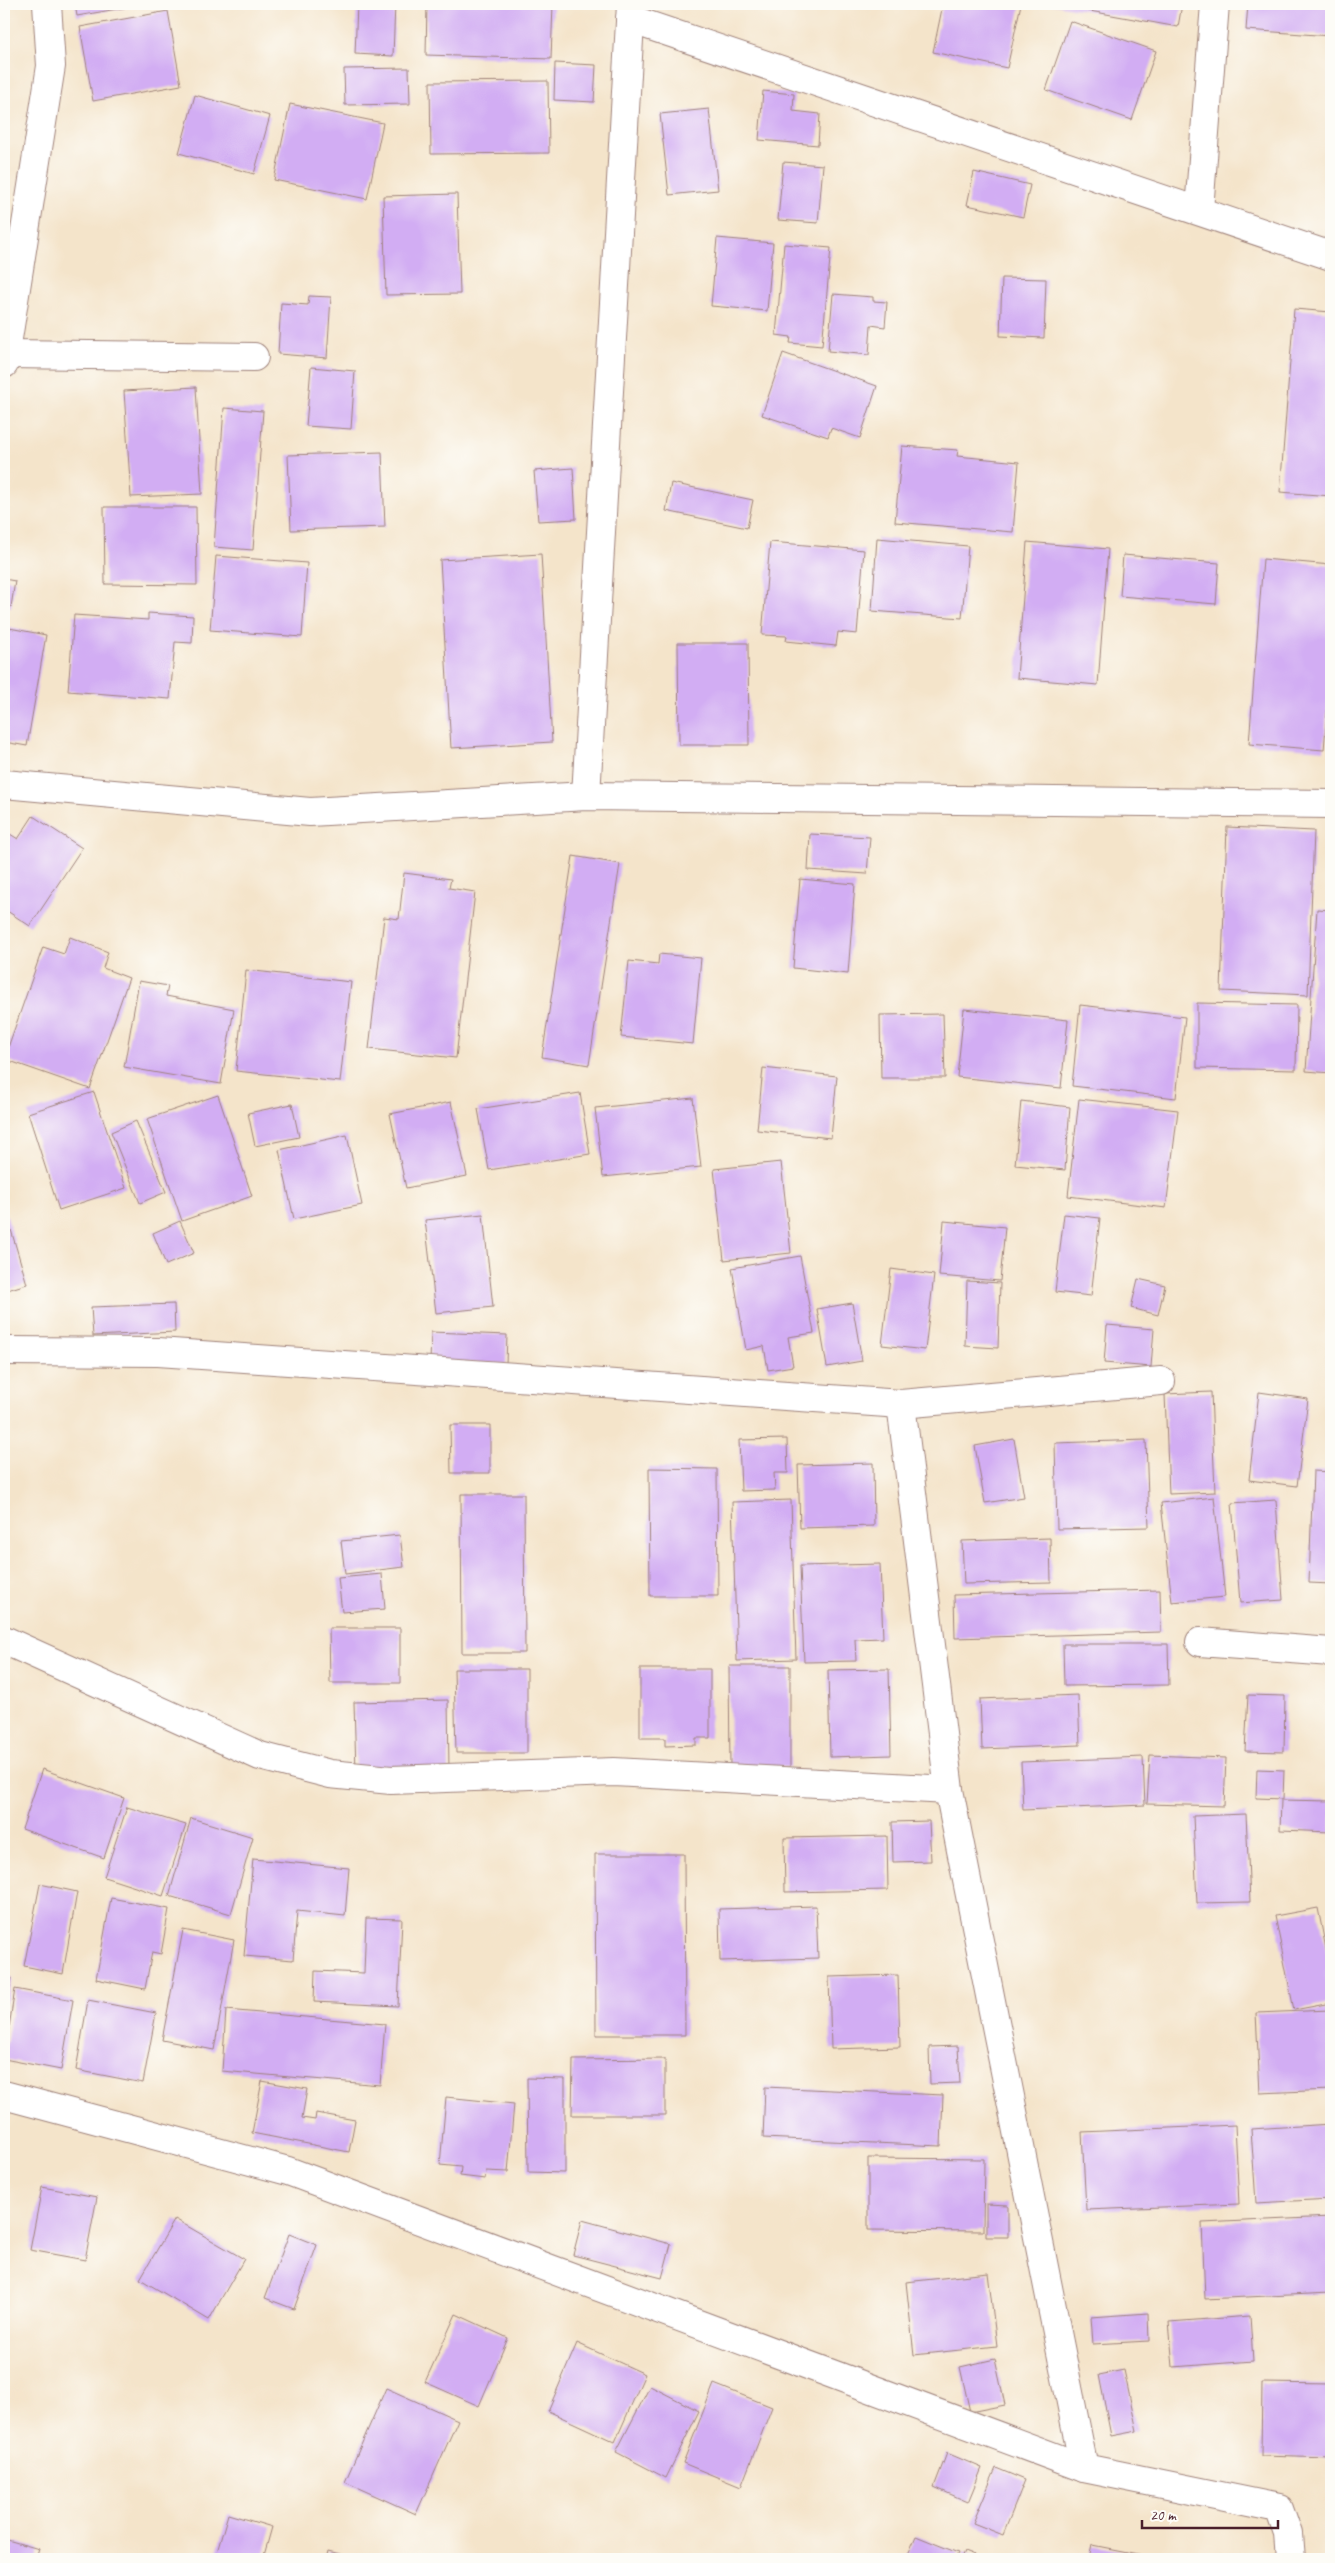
<svg xmlns="http://www.w3.org/2000/svg" width="1335" height="2563" viewBox="0 0 1335 2563" font-family="Caveat,sans-serif">
<style>
.building{fill:#d2adf3}
.lines{fill:none;stroke-linecap:round;stroke-linejoin:round}
.minor-casing{stroke:#9f827a;stroke-width:30}
.minor{stroke:#fff;stroke-width:28}
</style>
<rect width="100%" height="100%" fill="#fdfcf7"/>
<filter id="ink" filterUnits="userSpaceOnUse"><feTurbulence type="fractalNoise" baseFrequency=".02" numOctaves="2"/><feDisplacementMap in="SourceGraphic" scale="10" xChannelSelector="R" yChannelSelector="G"/><feConvolveMatrix kernelMatrix="1 2 1 2 8 2 1 2 1" color-interpolation-filters="sRGB"/></filter>
<filter id="wash" filterUnits="userSpaceOnUse"><feTurbulence type="fractalNoise" baseFrequency=".0096" numOctaves="4" result="noise"/><feDisplacementMap in="SourceGraphic" scale="20" xChannelSelector="R" yChannelSelector="G"/><feGaussianBlur stdDeviation="1.12" result="paint"/><feColorMatrix in="noise" values="0 0 0 0 0 0 0 0 0 0 0 0 0 0 0 0 0 1.4 0 .05"/><feComposite in="paint" operator="in"/></filter>
<g filter="url(#wash)">
<rect width="100%" height="100%" fill="#f4e4ca"/>
<g id="blocks">
<g class="building">
<polygon points="75,4 140,4 140,5 77,16"/>
<polygon points="357,4 395,4 393,56 355,54"/>
<polygon points="427,4 553,4 551,59 426,55"/>
<polygon points="943,4 1021,4 1007,68 933,52"/>
<polygon points="1051,4 1182,4 1178,27"/>
<polygon points="1248,4 1331,4 1331,36 1246,30"/>
<polygon points="168,11 181,85 93,101 80,27"/>
<polygon points="1070,21 1156,51 1132,120 1046,90"/>
<polygon points="555,63 596,65 594,102 554,100"/>
<polygon points="409,68 410,104 345,105 344,69"/>
<polygon points="548,81 549,153 431,154 430,82"/>
<polygon points="763,91 794,94 793,111 820,114 818,145 759,140"/>
<polygon points="195,95 270,116 254,174 179,153"/>
<polygon points="290,104 383,123 367,199 274,180"/>
<polygon points="709,109 718,190 669,195 660,114"/>
<polygon points="783,162 823,165 818,223 778,220"/>
<polygon points="974,172 1030,185 1023,217 967,205"/>
<polygon points="457,194 460,294 386,295 383,196"/>
<polygon points="717,238 773,243 767,311 711,306"/>
<polygon points="784,244 831,248 822,346 790,343 791,337 776,335"/>
<polygon points="1002,278 1046,279 1044,338 1000,336"/>
<polygon points="833,294 873,297 873,301 887,302 885,327 871,325 869,355 828,351"/>
<polygon points="309,296 331,297 327,358 278,354 281,303 308,305"/>
<polygon points="1294,309 1331,312 1331,496 1280,492"/>
<polygon points="783,353 877,386 860,438 831,428 828,437 762,415"/>
<polygon points="311,367 355,371 351,429 306,426"/>
<polygon points="196,387 202,494 131,497 124,391"/>
<polygon points="224,408 263,411 253,550 214,547"/>
<polygon points="902,446 958,450 957,456 1019,462 1013,532 895,522"/>
<polygon points="382,452 385,527 291,530 288,455"/>
<polygon points="573,468 576,519 538,521 534,471"/>
<polygon points="671,483 753,500 747,528 666,511"/>
<polygon points="104,507 196,507 197,585 105,584"/>
<polygon points="877,538 968,546 962,618 872,611"/>
<polygon points="770,542 864,550 857,634 838,632 836,646 786,641 787,636 762,635"/>
<polygon points="1027,542 1108,549 1098,685 1017,678"/>
<polygon points="541,554 552,742 451,748 440,560"/>
<polygon points="1123,555 1219,563 1216,604 1120,596"/>
<polygon points="216,556 307,563 302,637 210,630"/>
<polygon points="1263,559 1331,565 1331,663 1324,750 1249,744"/>
<polygon points="4,579 15,581 11,607 4,606"/>
<polygon points="148,613 193,616 192,643 175,642 170,699 68,691 74,615 148,620"/>
<polygon points="4,627 46,635 27,746 4,742"/>
<polygon points="678,643 748,643 749,745 679,745"/>
<polygon points="33,816 82,848 30,926 4,909 4,844 10,834 18,839"/>
<polygon points="1227,827 1314,831 1308,995 1221,991"/>
<polygon points="810,834 870,837 867,874 808,870"/>
<polygon points="573,856 620,864 589,1065 542,1057"/>
<polygon points="404,873 451,879 449,888 475,892 456,1058 369,1049 384,917 399,919"/>
<polygon points="800,879 855,884 848,974 793,968"/>
<polygon points="1317,909 1331,910 1331,1073 1306,1071"/>
<polygon points="70,937 108,952 103,968 129,978 90,1089 4,1059 43,947 64,954"/>
<polygon points="659,954 701,958 693,1044 621,1037 629,961 658,964"/>
<polygon points="246,970 351,982 340,1082 236,1071"/>
<polygon points="139,981 168,986 166,996 234,1009 221,1084 124,1067"/>
<polygon points="1197,1003 1297,1005 1296,1070 1197,1068"/>
<polygon points="1080,1005 1185,1017 1176,1098 1072,1086"/>
<polygon points="964,1009 1068,1020 1061,1088 957,1077"/>
<polygon points="943,1014 945,1078 881,1078 880,1015"/>
<polygon points="763,1068 837,1076 831,1138 757,1130"/>
<polygon points="94,1092 126,1188 59,1210 28,1113"/>
<polygon points="580,1093 590,1154 489,1170 478,1109"/>
<polygon points="218,1095 252,1196 182,1221 147,1119"/>
<polygon points="693,1098 701,1167 603,1177 595,1108"/>
<polygon points="1079,1099 1178,1110 1166,1208 1068,1196"/>
<polygon points="1021,1101 1070,1107 1065,1170 1015,1165"/>
<polygon points="451,1102 467,1176 406,1188 390,1114"/>
<polygon points="292,1104 299,1137 255,1146 248,1113"/>
<polygon points="136,1121 166,1192 140,1203 111,1132"/>
<polygon points="347,1135 362,1205 294,1219 279,1150"/>
<polygon points="781,1162 791,1253 724,1260 714,1169"/>
<polygon points="4,1206 27,1284 4,1291"/>
<polygon points="483,1214 493,1307 436,1313 425,1220"/>
<polygon points="1064,1214 1100,1218 1091,1296 1055,1292"/>
<polygon points="180,1221 194,1253 166,1265 153,1233"/>
<polygon points="944,1221 1005,1227 1000,1281 939,1276"/>
<polygon points="800,1256 814,1333 788,1337 793,1366 768,1370 764,1346 746,1350 732,1268"/>
<polygon points="891,1269 934,1275 925,1350 882,1345"/>
<polygon points="1138,1279 1165,1285 1158,1315 1131,1308"/>
<polygon points="967,1281 1000,1283 998,1348 965,1346"/>
<polygon points="852,1303 862,1361 827,1367 817,1309"/>
<polygon points="174,1304 175,1332 93,1336 91,1307"/>
<polygon points="1107,1325 1154,1329 1151,1367 1104,1363"/>
<polygon points="431,1332 507,1335 506,1364 430,1362"/>
<polygon points="1211,1392 1215,1492 1169,1494 1165,1394"/>
<polygon points="1259,1392 1308,1399 1297,1486 1249,1480"/>
<polygon points="450,1425 490,1425 490,1473 451,1473"/>
<polygon points="787,1439 788,1473 774,1473 775,1490 741,1491 739,1440"/>
<polygon points="1014,1439 1024,1497 985,1503 975,1446"/>
<polygon points="1146,1440 1149,1527 1057,1529 1055,1443"/>
<polygon points="873,1463 874,1526 800,1528 798,1465"/>
<polygon points="649,1468 717,1469 718,1596 650,1596"/>
<polygon points="1313,1471 1331,1472 1331,1584 1309,1583"/>
<polygon points="461,1494 524,1494 525,1653 462,1653"/>
<polygon points="1214,1497 1225,1597 1172,1602 1161,1503"/>
<polygon points="791,1500 796,1659 737,1661 732,1502"/>
<polygon points="1276,1500 1283,1600 1240,1603 1232,1503"/>
<polygon points="400,1535 404,1567 345,1574 341,1541"/>
<polygon points="1050,1538 1051,1582 964,1584 962,1541"/>
<polygon points="880,1564 883,1638 855,1639 856,1661 804,1662 800,1566"/>
<polygon points="382,1574 385,1609 342,1612 338,1578"/>
<polygon points="1160,1590 1161,1632 955,1638 954,1595"/>
<polygon points="329,1628 400,1628 400,1683 330,1683"/>
<polygon points="1063,1644 1168,1644 1169,1685 1064,1686"/>
<polygon points="729,1666 790,1666 790,1767 730,1767"/>
<polygon points="454,1669 527,1669 527,1753 456,1753"/>
<polygon points="640,1669 710,1669 710,1738 696,1738 696,1745 665,1746 665,1738 640,1738"/>
<polygon points="889,1669 891,1755 830,1757 828,1670"/>
<polygon points="1078,1695 1080,1745 982,1749 980,1699"/>
<polygon points="1248,1695 1285,1696 1284,1752 1245,1751"/>
<polygon points="448,1700 449,1770 356,1772 354,1702"/>
<polygon points="1150,1755 1226,1758 1224,1806 1147,1804"/>
<polygon points="1143,1757 1145,1805 1023,1810 1021,1762"/>
<polygon points="42,1769 124,1798 104,1858 22,1829"/>
<polygon points="1257,1769 1284,1770 1283,1799 1256,1798"/>
<polygon points="1281,1800 1331,1801 1331,1832 1280,1830"/>
<polygon points="127,1807 186,1825 163,1896 104,1877"/>
<polygon points="1246,1814 1250,1902 1197,1903 1193,1816"/>
<polygon points="191,1818 253,1837 231,1914 169,1896"/>
<polygon points="929,1821 931,1861 893,1862 892,1822"/>
<polygon points="887,1836 888,1890 785,1892 784,1838"/>
<polygon points="595,1854 684,1854 685,2035 596,2035"/>
<polygon points="253,1859 349,1868 345,1916 297,1911 293,1960 244,1956"/>
<polygon points="40,1884 77,1892 63,1974 24,1966"/>
<polygon points="111,1898 169,1909 161,1954 152,1952 145,1989 96,1979"/>
<polygon points="816,1906 818,1958 720,1961 719,1909"/>
<polygon points="1318,1908 1331,1975 1331,2003 1294,2010 1275,1916"/>
<polygon points="366,1918 402,1919 398,2006 314,2002 315,1971 364,1973"/>
<polygon points="183,1930 234,1940 214,2050 162,2040"/>
<polygon points="898,1975 900,2047 831,2049 829,1977"/>
<polygon points="4,1976 12,1978 4,2010"/>
<polygon points="15,1989 73,2000 61,2070 4,2059"/>
<polygon points="88,2000 156,2013 143,2083 76,2070"/>
<polygon points="226,2010 385,2024 380,2085 222,2071"/>
<polygon points="1330,2010 1331,2090 1260,2093 1256,2013"/>
<polygon points="958,2046 960,2083 930,2084 929,2047"/>
<polygon points="665,2059 665,2115 572,2115 573,2060"/>
<polygon points="527,2078 565,2079 565,2173 528,2172"/>
<polygon points="262,2081 307,2089 302,2118 315,2120 316,2113 355,2120 349,2152 252,2133"/>
<polygon points="765,2087 943,2095 941,2146 763,2138"/>
<polygon points="446,2097 514,2104 508,2172 486,2171 485,2179 460,2176 461,2167 440,2165"/>
<polygon points="1331,2124 1331,2199 1256,2203 1251,2129"/>
<polygon points="1235,2125 1239,2204 1086,2210 1082,2132"/>
<polygon points="868,2158 984,2159 983,2231 868,2230"/>
<polygon points="42,2187 97,2197 85,2260 30,2250"/>
<polygon points="986,2204 1008,2205 1008,2237 986,2237"/>
<polygon points="1331,2217 1331,2293 1205,2299 1202,2223"/>
<polygon points="175,2219 244,2259 209,2320 140,2279"/>
<polygon points="582,2220 671,2244 662,2278 573,2255"/>
<polygon points="289,2234 317,2245 294,2309 265,2298"/>
<polygon points="988,2273 997,2346 914,2355 906,2282"/>
<polygon points="1148,2313 1149,2341 1093,2344 1091,2317"/>
<polygon points="456,2314 508,2338 479,2406 425,2382"/>
<polygon points="1250,2316 1253,2361 1173,2367 1169,2322"/>
<polygon points="577,2343 645,2374 615,2442 548,2411"/>
<polygon points="995,2359 1005,2405 970,2412 960,2367"/>
<polygon points="1124,2370 1137,2431 1111,2436 1099,2375"/>
<polygon points="1262,2383 1331,2384 1331,2458 1261,2456"/>
<polygon points="714,2384 772,2407 741,2487 683,2463"/>
<polygon points="650,2386 699,2411 666,2478 616,2452"/>
<polygon points="386,2388 458,2420 416,2514 345,2482"/>
<polygon points="947,2453 982,2468 968,2502 934,2487"/>
<polygon points="996,2468 1025,2480 1003,2535 973,2523"/>
<polygon points="228,2514 272,2527 263,2559 215,2559"/>
<polygon points="916,2536 958,2553 955,2559 906,2559"/>
<polygon points="4,2539 39,2549 36,2559 4,2559"/>
<polygon points="1092,2545 1158,2558 1158,2559 1089,2559"/>
<polygon points="328,2551 356,2558 355,2559 326,2559"/>
<polygon points="964,2552 982,2559 961,2559"/>
</g>
</g>
</g>
<g filter="url(#ink)">
<use href="#blocks" fill-opacity="0" stroke="#9f827a" stroke-width="1"/>
<g class="lines">
<defs>
<g id="minor">
<polyline points="630,19 1331,256"/>
<polyline points="1199,210 1215,4"/>
<polyline points="7,354 254,357"/>
<polyline points="4,364 51,66 47,4"/>
<polyline points="4,784 310,812 586,796 1331,804"/>
<polyline points="586,796 631,4"/>
<polyline points="4,1351 158,1352 901,1404 1161,1381"/>
<polyline points="901,1404 949,1790 1084,2468"/>
<polyline points="4,1640 260,1756 330,1774 391,1780 614,1772 949,1790"/>
<polyline points="1200,1642 1331,1652"/>
<polyline points="4,2095 288,2171 1084,2468 1279,2508 1288,2534 1290,2559"/>
</g>
</defs>
<use href="#minor" class="minor-casing"/>
<use href="#minor" class="minor"/>
</g>
</g>
<rect width="1335" height="2563" fill="none" stroke="#fdfcf7" stroke-width="20"/>
<path d="M1142 2520v8h136v-8" fill="none" stroke="#4a1f2b" stroke-width="2.5"/>
<text x="1150" y="2520" font-size="15" fill="#4a1f2b" stroke="#fdfcf7" stroke-width="4" paint-order="stroke">20 m</text>
</svg>
